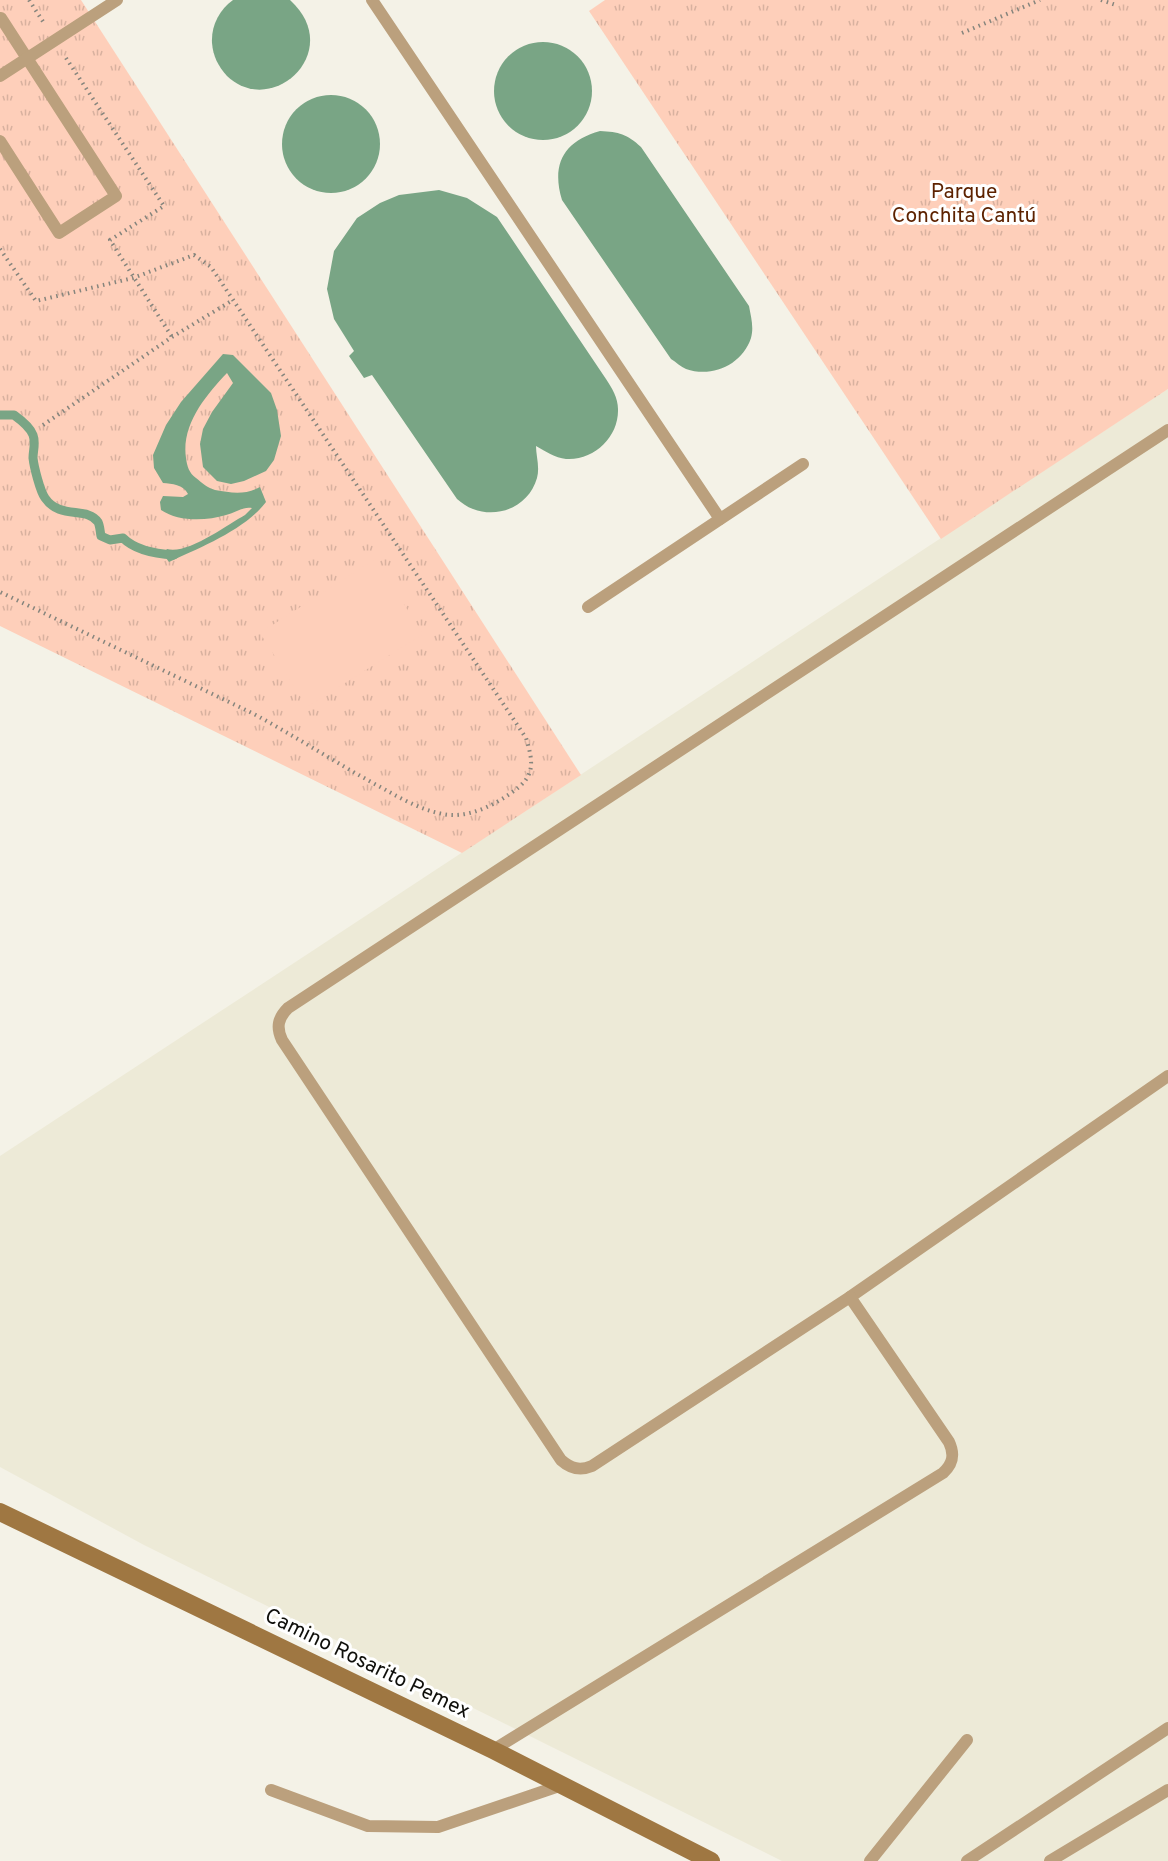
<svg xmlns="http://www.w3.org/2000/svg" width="1168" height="1861" viewBox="0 0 1168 1861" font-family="Overpass,sans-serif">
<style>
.built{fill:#edead7}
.park{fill:url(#park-tufts)}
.pitch{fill:#fecfba}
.water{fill:#79a585}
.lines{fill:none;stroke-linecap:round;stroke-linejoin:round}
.stream{stroke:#79a585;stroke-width:9}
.path{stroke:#86857d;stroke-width:4;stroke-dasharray:1.5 4.5;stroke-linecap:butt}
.lane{stroke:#bba07d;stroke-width:12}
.secondary{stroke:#9f7742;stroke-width:18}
.labels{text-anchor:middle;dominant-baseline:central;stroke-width:6;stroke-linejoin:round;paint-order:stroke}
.park-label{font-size:21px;fill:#5d2200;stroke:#fff}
.street-label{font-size:21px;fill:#0f0f0b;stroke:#fff}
</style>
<defs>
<pattern id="park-tufts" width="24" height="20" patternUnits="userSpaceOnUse" patternTransform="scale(1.5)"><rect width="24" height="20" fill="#fecfba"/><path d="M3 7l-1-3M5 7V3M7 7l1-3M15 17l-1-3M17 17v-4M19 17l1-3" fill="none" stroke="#d8b19f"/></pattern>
</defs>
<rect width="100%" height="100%" fill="#f4f2e7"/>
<polygon class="built" points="1168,389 1168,1861 782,1861 144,1545 0,1467 0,1156"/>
<g class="park">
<polygon points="0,0 81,0 581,775 462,853 0,626"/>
<polygon points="605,0 1168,0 1168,389 941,539 589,11"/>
</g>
<polygon class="pitch" points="375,559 423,634 307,707 260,633"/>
<g class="water">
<path d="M233,0h57c56,51 -18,119 -63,76 -9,-10 -14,-20 -15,-33 -1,-17 7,-33 21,-43z"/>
<circle cx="543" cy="91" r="49"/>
<circle cx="331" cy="144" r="49"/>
<path d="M600,131c19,1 27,3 41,16l108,159c2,11 5,21 2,32 -9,27 -39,40 -65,31 -5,-2 -10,-7 -15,-10l-109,-159c-11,-36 2,-59 38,-69z"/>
<path d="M439,190l28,8 30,19 109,162c6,9 12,19 12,30 1,28 -24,52 -52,50 -11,-1 -21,-8 -30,-13 0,10 4,21 1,32 -8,28 -38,41 -64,31 -6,-2 -11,-6 -16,-10l-85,-124 -8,3 -15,-22 5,-5 -20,-32 -7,-30 7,-38 23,-33 23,-15 19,-8z"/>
<path d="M223,354l10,1 38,38 6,17 4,26 -7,24 -8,11 -22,10 -13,3 -14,-3 -14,-14 -3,-23 3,-15 9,-17 21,-29 -6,-10c-21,22 -46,52 -41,85 1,8 3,15 10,20 6,5 12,10 19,12 17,3 30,5 45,-3l6,15c-21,28 -67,46 -97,60l-6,-8 4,-5c20,6 60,-24 78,-34l7,-7c-9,-2 -17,5 -26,7 -20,6 -47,7 -65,-5l-1,-8 3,-6 20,1 5,-3c-5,-10 -16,-10 -25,-11l-9,-15 -1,-13 13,-30 15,-23z"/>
</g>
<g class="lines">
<path class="stream" d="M0,415h14c7,5 16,12 19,20 3,8 0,15 0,23 1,9 7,33 12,40 15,22 42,8 53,24 2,4 2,9 3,14l9,4 13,-2c12,12 34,16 51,17"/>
<g class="path">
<polyline points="29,0 44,23"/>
<polyline points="1101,0 1116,5"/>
<polyline points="962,33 1040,0"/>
<polyline points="66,58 164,206 110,240 172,337"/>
<path d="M0,249l36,52 97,-23 61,-23 17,12 315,471c8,26 9,39 -15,55 -18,13 -45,26 -68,21 -22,-4 -41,-15 -59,-25 -45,-24 -87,-52 -132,-76l-252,-121"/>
<polyline points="43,425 172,337 233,300"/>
</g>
<g class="lane">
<polyline points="372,0 720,519"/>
<polyline points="0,19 1,18 116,196 59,233 0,141"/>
<polyline points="0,76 117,0"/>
<polyline points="588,607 803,464"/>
<polyline points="850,1297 1168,1076"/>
<path d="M493,1750l450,-277c10,-9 12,-18 6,-31l-99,-145 -258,169c-12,5 -21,3 -31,-6l-279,-420c-6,-13 -4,-22 6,-32l880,-578"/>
<polyline points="271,1790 368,1826 438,1827 562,1785"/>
<polyline points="870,1861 967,1740"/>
<polyline points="967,1861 1168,1728"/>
<polyline points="1050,1861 1168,1790"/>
</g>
<polyline class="secondary" points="0,1512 493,1750 711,1861"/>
</g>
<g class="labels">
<g class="park-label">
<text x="964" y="192">Parque<tspan x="964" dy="24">Conchita Cantú</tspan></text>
</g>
<g class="street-label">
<text transform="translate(367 1664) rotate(26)">Camino Rosarito Pemex</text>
</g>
</g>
</svg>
